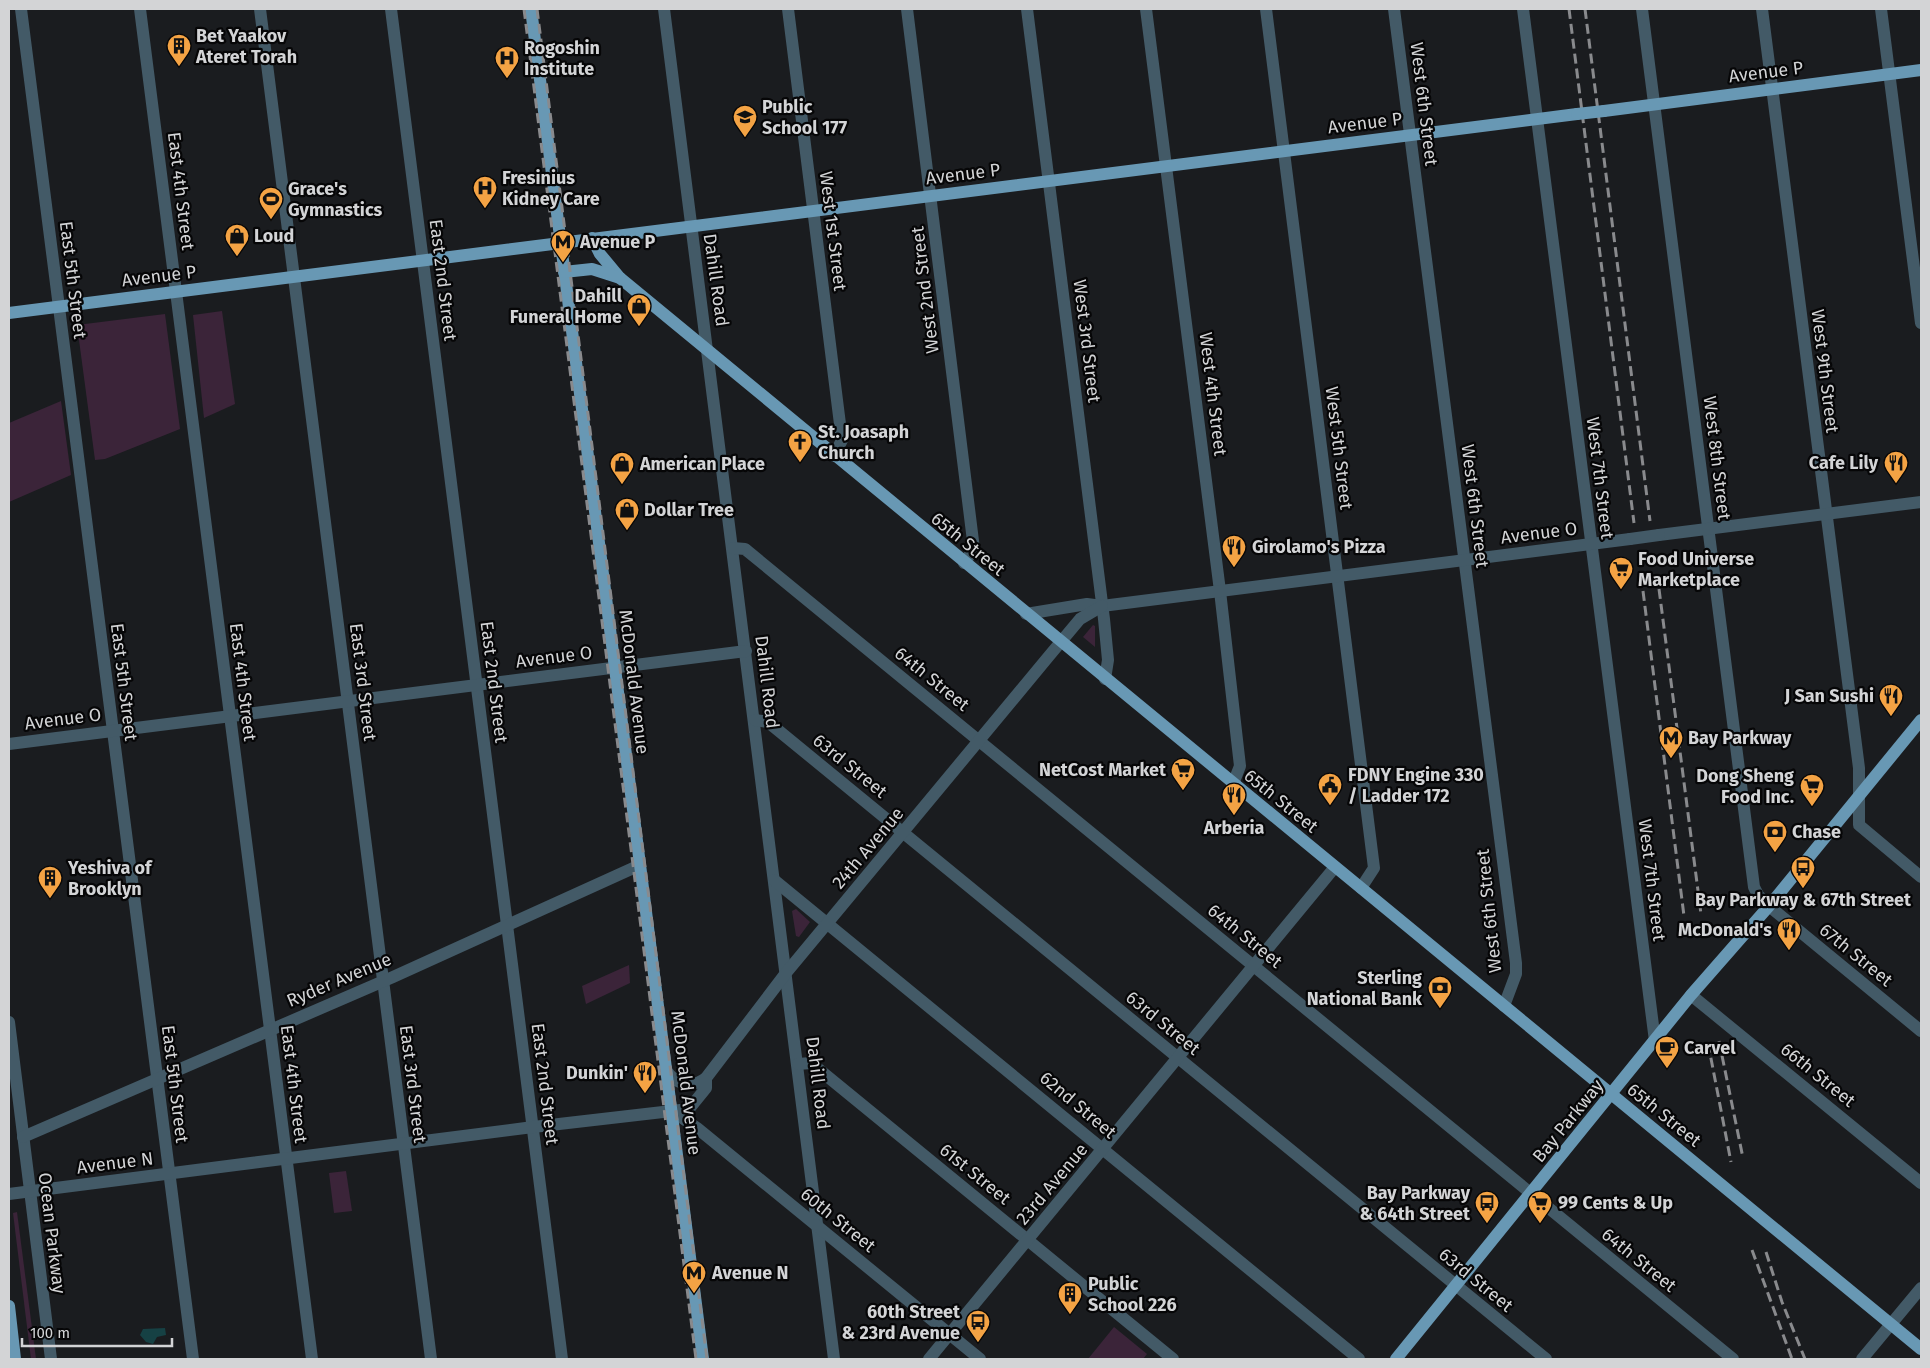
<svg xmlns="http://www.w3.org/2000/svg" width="1930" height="1368" viewBox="0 0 1930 1368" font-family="'Fira Sans',sans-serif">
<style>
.green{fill:#3b2439}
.water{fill:#164144}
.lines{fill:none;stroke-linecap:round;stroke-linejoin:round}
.minor{stroke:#435a67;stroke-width:12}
.major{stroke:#6898b4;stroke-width:12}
.rail{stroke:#898a8d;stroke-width:3;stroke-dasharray:10 5;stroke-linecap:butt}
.minor-bridge{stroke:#435a67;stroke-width:12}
.major-bridge{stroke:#6898b4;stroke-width:12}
.labels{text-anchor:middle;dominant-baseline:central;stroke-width:4.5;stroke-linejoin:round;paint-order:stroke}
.poi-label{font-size:18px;font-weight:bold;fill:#d3d4d6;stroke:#060607;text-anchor:start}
.street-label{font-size:18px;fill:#d3d4d6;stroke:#060607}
</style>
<rect width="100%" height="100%" fill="#1a1c1f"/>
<g class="green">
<polygon points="222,311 235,404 204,418 193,315"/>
<polygon points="165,314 180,429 105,459 95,460 77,325"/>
<polygon points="61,401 71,475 9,502 9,423"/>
<polygon points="1093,625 1095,626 1095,647 1083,637"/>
<polygon points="796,909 810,922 799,937 796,936 792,911"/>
<polygon points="629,965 630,983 586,1004 582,986"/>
<polygon points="346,1171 352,1211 334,1213 329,1173"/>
<polygon points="17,1212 36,1359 31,1359 13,1213"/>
<polygon points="1114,1327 1147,1354 1143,1359 1088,1359"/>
</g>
<polygon class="water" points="165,1328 166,1335 157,1337 153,1344 146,1342 140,1335 143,1329"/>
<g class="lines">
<g class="minor">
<polyline points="21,9 193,1359"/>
<polyline points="140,9 312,1359"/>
<polyline points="260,9 431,1359"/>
<polyline points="391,9 562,1359"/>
<polyline points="664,9 834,1359"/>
<polyline points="788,9 842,440 834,456"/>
<polyline points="907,9 974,549 964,563"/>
<polyline points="1027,9 1104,619 1108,660 1105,679"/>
<polyline points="1146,9 1220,591 1240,766 1233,784"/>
<polyline points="1266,9 1374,868 1361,888"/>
<polyline points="1394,9 1516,963 1516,974 1504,1006"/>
<polyline points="1523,9 1655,1041"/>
<polyline points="1642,9 1754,887 1758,895 1769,906 1921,1031"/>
<polyline points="1762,9 1859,768 1859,825 1921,877"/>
<polyline points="1881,9 1921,323"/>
<polyline points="1659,535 1921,502"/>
<polyline points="733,548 745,549 1733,1359"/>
<polyline points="1026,614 1087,604 1102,606 1630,539"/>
<polyline points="755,720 768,722 1546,1359"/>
<polyline points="9,744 746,651"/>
<polyline points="774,880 1359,1359"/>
<polyline points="1691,995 1921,1183"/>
<polyline points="9,1022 51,1359"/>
<polyline points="798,1064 811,1063 1173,1359"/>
<path d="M666,1070c10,15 26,19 40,8l80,-105 263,-317 31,-37 22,-13"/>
<polyline points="672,1111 697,1128 980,1359"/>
<polyline points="23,1137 393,977 640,865"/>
<polyline points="9,1194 533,1127 689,1109 706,1088 706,1078"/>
<polyline points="929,1359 1335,867"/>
<polyline points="1862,1359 1921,1288"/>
</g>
<g class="major">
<polyline points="531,9 703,1359"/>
<polyline points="1604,111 1921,70"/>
<polyline points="592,238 600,254 620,278 1921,1349"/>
<polyline points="564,272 592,269 620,278"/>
<polyline points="9,313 1577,114"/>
<polyline points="9,1306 15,1359"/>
<polyline points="1396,1359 1691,995 1769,906 1921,720"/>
</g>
<g class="rail">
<polyline points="524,9 696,1359"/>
<polyline points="537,9 707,1359"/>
<polyline points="1569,9 1634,523"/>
<polyline points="1585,9 1650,521"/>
<polyline points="1659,589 1701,914"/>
<polyline points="1643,591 1684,916"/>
<polyline points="1719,1041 1743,1158"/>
<polyline points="1708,1043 1731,1162"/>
<polyline points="1752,1250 1792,1359"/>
<polyline points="1766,1252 1782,1302 1805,1359"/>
</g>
<polyline class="minor-bridge" points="1630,539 1659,535"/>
<polyline class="major-bridge" points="1577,114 1604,111"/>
</g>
<defs>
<symbol id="building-pin" viewBox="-11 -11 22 30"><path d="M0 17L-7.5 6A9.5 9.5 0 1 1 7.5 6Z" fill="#f4a344" stroke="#060607"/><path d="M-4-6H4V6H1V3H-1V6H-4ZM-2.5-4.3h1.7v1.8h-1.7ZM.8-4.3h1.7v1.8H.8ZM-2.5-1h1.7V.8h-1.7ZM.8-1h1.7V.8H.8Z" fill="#111"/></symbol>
<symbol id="hospital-pin" viewBox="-11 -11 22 30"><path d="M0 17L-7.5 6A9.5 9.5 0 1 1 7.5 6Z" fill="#f4a344" stroke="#060607"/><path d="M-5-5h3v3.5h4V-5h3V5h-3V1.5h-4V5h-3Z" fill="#111"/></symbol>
<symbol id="school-pin" viewBox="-11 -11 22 30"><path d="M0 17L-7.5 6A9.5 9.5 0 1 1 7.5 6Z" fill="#f4a344" stroke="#060607"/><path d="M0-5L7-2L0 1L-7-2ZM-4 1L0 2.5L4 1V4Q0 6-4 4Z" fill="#111"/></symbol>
<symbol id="stadium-pin" viewBox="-11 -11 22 30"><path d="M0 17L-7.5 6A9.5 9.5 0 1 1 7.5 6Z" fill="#f4a344" stroke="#060607"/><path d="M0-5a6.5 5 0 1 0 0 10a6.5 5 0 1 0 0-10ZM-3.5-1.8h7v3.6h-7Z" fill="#111"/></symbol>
<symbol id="shop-pin" viewBox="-11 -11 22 30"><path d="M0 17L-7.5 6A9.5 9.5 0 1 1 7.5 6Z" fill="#f4a344" stroke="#060607"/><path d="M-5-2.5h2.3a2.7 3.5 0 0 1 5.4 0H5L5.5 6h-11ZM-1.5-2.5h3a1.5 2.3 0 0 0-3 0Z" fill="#111"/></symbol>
<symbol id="metro-pin" viewBox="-11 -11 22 30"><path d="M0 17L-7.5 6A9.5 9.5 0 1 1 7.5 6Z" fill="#f4a344" stroke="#060607"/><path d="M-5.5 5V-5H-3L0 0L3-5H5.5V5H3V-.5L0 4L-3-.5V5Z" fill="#111"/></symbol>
<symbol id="church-pin" viewBox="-11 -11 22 30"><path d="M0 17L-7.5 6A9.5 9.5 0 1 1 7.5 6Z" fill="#f4a344" stroke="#060607"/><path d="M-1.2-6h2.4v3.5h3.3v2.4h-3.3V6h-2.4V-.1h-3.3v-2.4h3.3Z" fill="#111"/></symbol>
<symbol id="restaurant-pin" viewBox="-11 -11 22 30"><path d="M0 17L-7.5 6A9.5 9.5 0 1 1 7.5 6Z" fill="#f4a344" stroke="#060607"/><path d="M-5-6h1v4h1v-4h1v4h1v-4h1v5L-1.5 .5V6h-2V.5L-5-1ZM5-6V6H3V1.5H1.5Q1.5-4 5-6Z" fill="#111"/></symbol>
<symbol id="supermarket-pin" viewBox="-11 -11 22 30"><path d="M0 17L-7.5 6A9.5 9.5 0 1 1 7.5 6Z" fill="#f4a344" stroke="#060607"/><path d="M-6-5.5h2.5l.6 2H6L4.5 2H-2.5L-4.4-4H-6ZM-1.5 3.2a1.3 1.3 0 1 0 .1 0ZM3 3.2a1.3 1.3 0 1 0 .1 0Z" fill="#111"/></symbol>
<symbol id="civic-pin" viewBox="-11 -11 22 30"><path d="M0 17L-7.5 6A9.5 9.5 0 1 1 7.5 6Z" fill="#f4a344" stroke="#060607"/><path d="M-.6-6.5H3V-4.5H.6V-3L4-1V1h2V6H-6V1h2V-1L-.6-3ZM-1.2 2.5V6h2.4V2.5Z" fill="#111"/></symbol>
<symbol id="bank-pin" viewBox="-11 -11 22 30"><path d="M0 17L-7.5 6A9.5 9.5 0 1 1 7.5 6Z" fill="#f4a344" stroke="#060607"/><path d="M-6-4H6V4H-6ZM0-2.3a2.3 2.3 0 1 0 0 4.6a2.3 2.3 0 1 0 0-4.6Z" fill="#111"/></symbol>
<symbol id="bus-pin" viewBox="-11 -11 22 30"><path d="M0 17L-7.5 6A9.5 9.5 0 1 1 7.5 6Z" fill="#f4a344" stroke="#060607"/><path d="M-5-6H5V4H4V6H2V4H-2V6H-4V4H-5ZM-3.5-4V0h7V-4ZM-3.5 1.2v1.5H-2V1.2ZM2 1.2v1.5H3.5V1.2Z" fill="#111"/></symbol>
<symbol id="cafe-pin" viewBox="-11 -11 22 30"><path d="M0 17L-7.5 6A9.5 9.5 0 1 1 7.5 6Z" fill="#f4a344" stroke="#060607"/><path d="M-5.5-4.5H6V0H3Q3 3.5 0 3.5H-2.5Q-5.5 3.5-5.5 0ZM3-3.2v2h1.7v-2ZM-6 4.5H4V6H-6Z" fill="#111"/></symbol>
</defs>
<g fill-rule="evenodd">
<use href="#building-pin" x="165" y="32" width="28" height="38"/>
<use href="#hospital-pin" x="493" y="44" width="28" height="38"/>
<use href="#school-pin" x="731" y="103" width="28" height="38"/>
<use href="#hospital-pin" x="471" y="174" width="28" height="38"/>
<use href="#stadium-pin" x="257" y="185" width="28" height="38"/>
<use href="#shop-pin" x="223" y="222" width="28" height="38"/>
<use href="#metro-pin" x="549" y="228" width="28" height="38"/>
<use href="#shop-pin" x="625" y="292" width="28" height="38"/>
<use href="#church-pin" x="786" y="428" width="28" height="38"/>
<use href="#restaurant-pin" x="1882" y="449" width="28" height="38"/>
<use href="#shop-pin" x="608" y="450" width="28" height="38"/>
<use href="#shop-pin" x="613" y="496" width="28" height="38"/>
<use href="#restaurant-pin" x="1220" y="533" width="28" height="38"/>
<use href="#supermarket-pin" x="1607" y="555" width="28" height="38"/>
<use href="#restaurant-pin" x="1877" y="682" width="28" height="38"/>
<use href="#metro-pin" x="1657" y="724" width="28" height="38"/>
<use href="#supermarket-pin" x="1169" y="756" width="28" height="38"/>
<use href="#civic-pin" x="1316" y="771" width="28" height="38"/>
<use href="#supermarket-pin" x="1798" y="772" width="28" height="38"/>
<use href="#restaurant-pin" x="1220" y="781" width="28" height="38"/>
<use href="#bank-pin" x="1761" y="818" width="28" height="38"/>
<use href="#bus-pin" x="1789" y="854" width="28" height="38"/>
<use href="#building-pin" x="36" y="864" width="28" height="38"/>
<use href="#restaurant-pin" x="1775" y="916" width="28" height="38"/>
<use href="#bank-pin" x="1426" y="974" width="28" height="38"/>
<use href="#cafe-pin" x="1653" y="1034" width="28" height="38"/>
<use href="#restaurant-pin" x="631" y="1059" width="28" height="38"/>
<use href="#bus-pin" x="1473" y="1189" width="28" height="38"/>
<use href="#supermarket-pin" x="1526" y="1189" width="28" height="38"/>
<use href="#metro-pin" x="680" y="1259" width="28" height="38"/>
<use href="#building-pin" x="1056" y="1280" width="28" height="38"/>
<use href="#bus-pin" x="964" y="1308" width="28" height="38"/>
</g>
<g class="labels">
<g class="poi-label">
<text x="196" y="36">Bet Yaakov<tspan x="196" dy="21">Ateret Torah</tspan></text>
<text x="524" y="48">Rogoshin<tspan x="524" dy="21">Institute</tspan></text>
<text x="762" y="107">Public<tspan x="762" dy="21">School 177</tspan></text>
<text x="502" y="178">Fresinius<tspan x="502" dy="21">Kidney Care</tspan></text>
<text x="288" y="189">Grace's<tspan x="288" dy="21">Gymnastics</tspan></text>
<text x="254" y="236">Loud</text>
<text x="580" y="242">Avenue P</text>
<text x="622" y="296" text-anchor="end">Dahill<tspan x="622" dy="21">Funeral Home</tspan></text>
<text x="818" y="432">St. Joasaph<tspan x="818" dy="21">Church</tspan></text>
<text x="1878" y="463" text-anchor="end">Cafe Lily</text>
<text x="640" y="464">American Place</text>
<text x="644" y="510">Dollar Tree</text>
<text x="1252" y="547">Girolamo's Pizza</text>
<text x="1638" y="559">Food Universe<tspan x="1638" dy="21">Marketplace</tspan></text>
<text x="1874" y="696" text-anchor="end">J San Sushi</text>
<text x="1688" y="738">Bay Parkway</text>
<text x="1166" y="770" text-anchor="end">NetCost Market</text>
<text x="1348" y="775">FDNY Engine 330<tspan x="1348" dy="21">/ Ladder 172</tspan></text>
<text x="1794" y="776" text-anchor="end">Dong Sheng<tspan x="1794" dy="21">Food Inc.</tspan></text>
<text x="1234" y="828" text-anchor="middle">Arberia</text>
<text x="1792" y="832">Chase</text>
<text x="68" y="868">Yeshiva of<tspan x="68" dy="21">Brooklyn</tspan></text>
<text x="1803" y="900" text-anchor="middle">Bay Parkway &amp; 67th Street</text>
<text x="1772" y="930" text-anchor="end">McDonald's</text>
<text x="1422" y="978" text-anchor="end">Sterling<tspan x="1422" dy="21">National Bank</tspan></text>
<text x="1684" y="1048">Carvel</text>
<text x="628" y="1073" text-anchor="end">Dunkin'</text>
<text x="1470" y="1193" text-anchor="end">Bay Parkway<tspan x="1470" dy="21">&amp; 64th Street</tspan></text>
<text x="1558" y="1203">99 Cents &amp; Up</text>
<text x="712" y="1273">Avenue N</text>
<text x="1088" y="1284">Public<tspan x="1088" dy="21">School 226</tspan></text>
<text x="960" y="1312" text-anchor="end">60th Street<tspan x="960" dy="21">&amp; 23rd Avenue</tspan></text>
</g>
<g class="street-label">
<text transform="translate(1766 72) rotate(-7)">Avenue P</text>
<text transform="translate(1424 104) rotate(83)">West 6th Street</text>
<text transform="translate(1365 123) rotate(-7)">Avenue P</text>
<text transform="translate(963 174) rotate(-7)">Avenue P</text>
<text transform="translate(181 191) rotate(83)">East 4th Street</text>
<text transform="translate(833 231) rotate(83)">West 1st Street</text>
<text transform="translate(159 276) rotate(-7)">Avenue P</text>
<text transform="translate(73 280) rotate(83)">East 5th Street</text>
<text transform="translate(443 280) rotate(83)">East 2nd Street</text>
<text transform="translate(716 280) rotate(82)">Dahill Road</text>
<text transform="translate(925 290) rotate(-97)">West 2nd Street</text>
<text transform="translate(1087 341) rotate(83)">West 3rd Street</text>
<text transform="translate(1825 371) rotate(83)">West 9th Street</text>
<text transform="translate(1213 394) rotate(83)">West 4th Street</text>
<text transform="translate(1339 448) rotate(83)">West 5th Street</text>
<text transform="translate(1717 458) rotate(83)">West 8th Street</text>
<text transform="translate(1600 478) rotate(83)">West 7th Street</text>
<text transform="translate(1475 506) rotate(83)">West 6th Street</text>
<text transform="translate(1539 533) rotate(-7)">Avenue O</text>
<text transform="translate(968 544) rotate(39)">65th Street</text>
<text transform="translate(554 657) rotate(-7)">Avenue O</text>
<text transform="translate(932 679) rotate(39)">64th Street</text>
<text transform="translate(124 682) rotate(83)">East 5th Street</text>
<text transform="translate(243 682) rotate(83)">East 4th Street</text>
<text transform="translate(363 682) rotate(83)">East 3rd Street</text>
<text transform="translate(494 682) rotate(83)">East 2nd Street</text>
<text transform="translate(634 682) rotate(83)">McDonald Avenue</text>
<text transform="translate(767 682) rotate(83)">Dahill Road</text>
<text transform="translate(63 719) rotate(-7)">Avenue O</text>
<text transform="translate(850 766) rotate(39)">63rd Street</text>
<text transform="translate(1281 801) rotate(39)">65th Street</text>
<text transform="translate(868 848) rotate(-50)">24th Avenue</text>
<text transform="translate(1652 880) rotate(83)">West 7th Street</text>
<text transform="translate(1489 911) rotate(-96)">West 6th Street</text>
<text transform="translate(1245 936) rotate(39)">64th Street</text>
<text transform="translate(1856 955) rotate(39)">67th Street</text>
<text transform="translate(339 980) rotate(-23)">Ryder Avenue</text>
<text transform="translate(1163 1023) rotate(39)">63rd Street</text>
<text transform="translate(1818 1075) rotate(39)">66th Street</text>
<text transform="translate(686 1083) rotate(83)">McDonald Avenue</text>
<text transform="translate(818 1083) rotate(83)">Dahill Road</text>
<text transform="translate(175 1084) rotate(83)">East 5th Street</text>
<text transform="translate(294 1084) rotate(83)">East 4th Street</text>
<text transform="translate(413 1084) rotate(83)">East 3rd Street</text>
<text transform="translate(545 1084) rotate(83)">East 2nd Street</text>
<text transform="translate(1078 1105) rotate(40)">62nd Street</text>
<text transform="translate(1664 1115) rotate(39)">65th Street</text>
<text transform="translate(1568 1121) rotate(-51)">Bay Parkway</text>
<text transform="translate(115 1163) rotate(-7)">Avenue N</text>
<text transform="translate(975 1174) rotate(39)">61st Street</text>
<text transform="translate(1052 1184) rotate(-50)">23rd Avenue</text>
<text transform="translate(838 1220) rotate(39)">60th Street</text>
<text transform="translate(52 1233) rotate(83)">Ocean Parkway</text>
<text transform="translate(1639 1260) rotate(39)">64th Street</text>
<text transform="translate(1476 1280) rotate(39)">63rd Street</text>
</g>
</g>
<rect width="1930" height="1368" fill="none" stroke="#d3d4d6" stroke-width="20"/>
<path d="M22 1338v8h150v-8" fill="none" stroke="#d3d4d6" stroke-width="2.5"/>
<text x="30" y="1338" font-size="15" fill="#d3d4d6" stroke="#060607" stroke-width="4" paint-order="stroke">100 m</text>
</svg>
